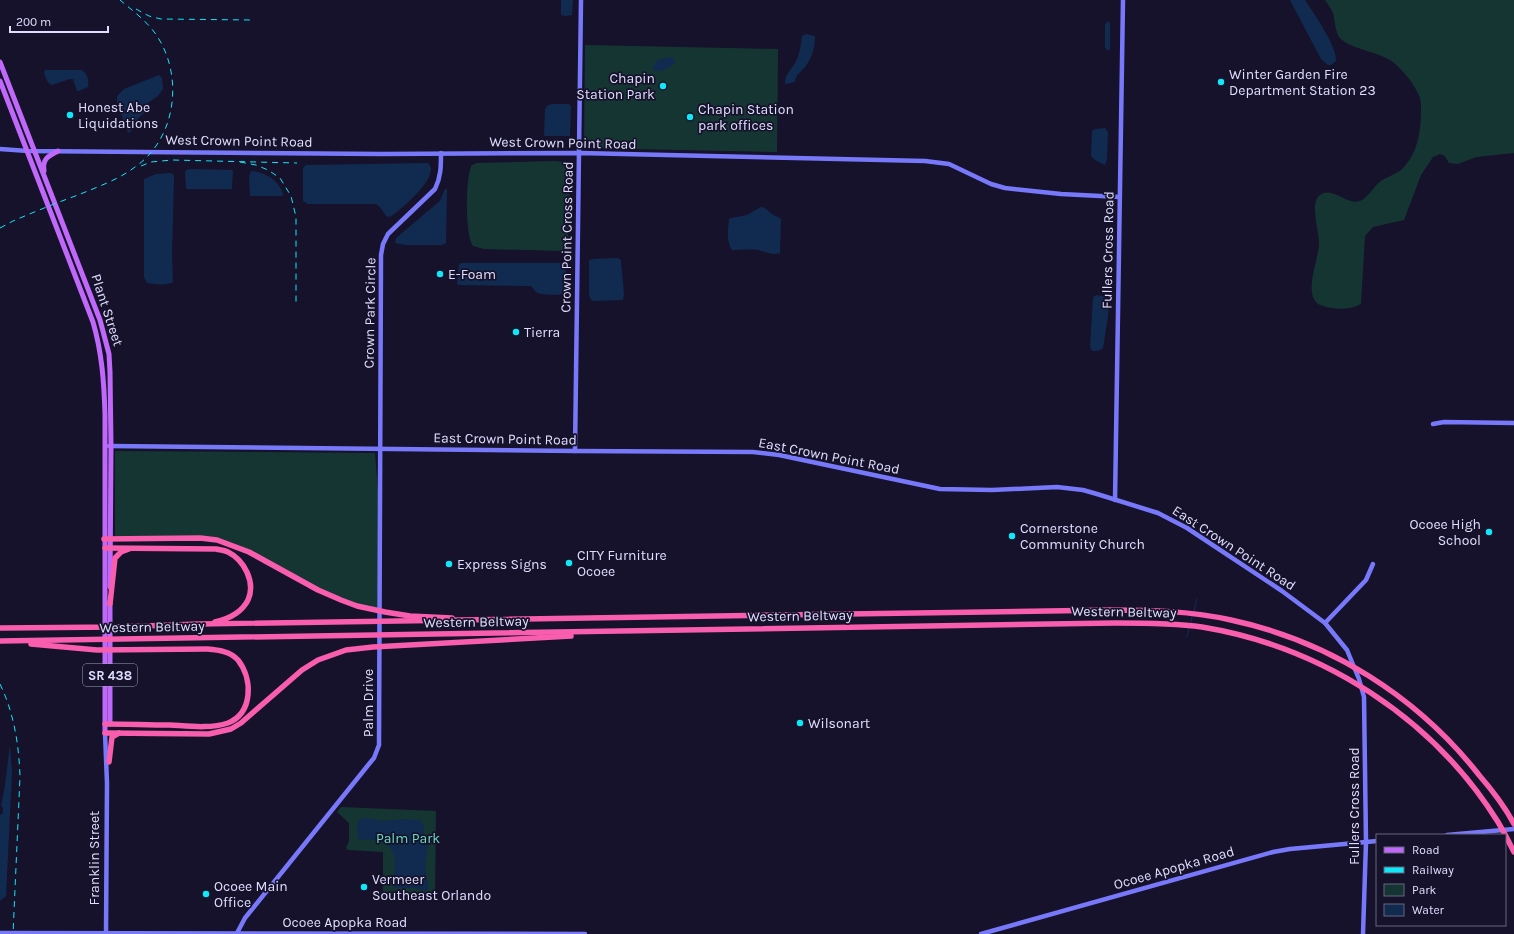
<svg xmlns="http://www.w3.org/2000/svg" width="1514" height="934" viewBox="0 0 1514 934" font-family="Karla,sans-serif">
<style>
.green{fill:#153533}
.water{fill:#112b50}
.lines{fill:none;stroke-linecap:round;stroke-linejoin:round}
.stream{stroke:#112b50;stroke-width:1}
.secondary{stroke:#7879fa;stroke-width:4.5}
.primary{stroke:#bf68fa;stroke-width:5}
.highway{stroke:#f95dad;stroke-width:5.5}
.rail{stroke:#10e7f7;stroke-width:1;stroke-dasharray:6 5;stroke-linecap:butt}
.poi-dot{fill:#10e7f7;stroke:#16122b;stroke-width:1.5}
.labels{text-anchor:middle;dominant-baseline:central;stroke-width:3.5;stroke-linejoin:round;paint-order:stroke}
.shield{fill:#16122b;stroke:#a3a1bf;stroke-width:1}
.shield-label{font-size:13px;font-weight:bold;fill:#e0defe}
.poi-label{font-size:14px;fill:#e0defe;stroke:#16122b;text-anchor:start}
.street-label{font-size:14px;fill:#e0defe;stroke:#16122b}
.park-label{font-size:14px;fill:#6addbd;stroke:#16122b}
</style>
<rect width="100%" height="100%" fill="#16122b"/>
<g class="green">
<path d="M1325,0h189v153l-38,4 -18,7 -9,-1 -4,-7 -5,-2 -7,3 -12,18 -17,45 -31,7 -8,9 -4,68c-12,6 -24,6 -38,2 -23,-6 -4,-46 -4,-63 0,-11 -9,-39 0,-47 14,-12 28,12 43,4 7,-4 12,-14 19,-19 7,-5 17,-7 23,-14 14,-15 17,-37 17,-57 0,-3 0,-8 -1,-12 -4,-13 -22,-35 -34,-40 -13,-7 -38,-10 -47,-21 -4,-7 -4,-17 -6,-24 -2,-4 -5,-9 -8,-13z"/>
<polygon points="585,45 778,49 777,152 584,148"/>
<path d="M553,161l14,1 3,4 -2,83 -5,2 -79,-2 -11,-3c-8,-9 -8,-71 -1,-81l5,-2z"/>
<polygon points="115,451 375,453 379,504 380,611 341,600 235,546 200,538 115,537"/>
<polygon points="341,807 436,811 435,899 383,898 383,852 348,850 346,848 349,841 349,823 337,812"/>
</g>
<g class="water">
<polygon points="561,0 573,0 572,15 566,16 561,15"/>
<path d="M1290,0h15c9,14 32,46 31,61l-5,4h-3l-7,-6z"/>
<polygon points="1108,21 1110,23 1110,48 1109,51 1105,48 1105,25"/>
<path d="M806,34l9,2c0,11 -3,22 -10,31 -4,5 -10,8 -10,15l-10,2c-1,-9 7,-15 11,-23 4,-7 5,-17 6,-25z"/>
<path d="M671,57l3,2 1,4c-7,5 -13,10 -22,7l1,-5 3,-5z"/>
<path d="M45,70h36c7,3 8,11 7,17l-9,4h-2l-4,-12h-3l-18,6c-5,-2 -7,-8 -8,-13z"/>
<polygon points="159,75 162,78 163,89 158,96 149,102 144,113 138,118 131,131 128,133 117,102 117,96 124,89"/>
<polygon points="552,104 569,104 571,106 570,136 544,136 545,109 548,105"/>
<polygon points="1105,128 1108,132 1107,159 1105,165 1095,160 1091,156 1092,131 1095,129"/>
<path d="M428,163c14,12 -27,47 -38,54l-4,-1 -6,-9 -4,-3h-68l-5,-3v-33l3,-3z"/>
<polygon points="189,169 233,170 232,189 187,189 186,188 185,172 186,170"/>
<path d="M251,171c14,1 30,10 32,25h-33l-1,-19z"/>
<path d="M170,173l3,1 1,2 -2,80 1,26c-7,4 -18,2 -26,1l-3,-6v-98l12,-5z"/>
<polygon points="447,188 446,243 442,245 405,245 395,243 396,238 440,201 444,191"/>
<path d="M761,207c6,1 7,4 11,7 4,3 6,2 9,5l-1,34c-8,3 -15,-2 -22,-3 -9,-1 -18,0 -26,0 -6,-9 -4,-21 -3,-31l2,-1 16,-3z"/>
<polygon points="617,258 620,259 621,261 624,294 623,300 592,301 589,296 589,260 594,259"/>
<path d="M461,263h102c4,3 5,26 1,30 -3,3 -22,2 -26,0 -3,-1 -5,-5 -7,-7l-72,-1 -2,-1 2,-19z"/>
<path d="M1097,295l11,2 1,5 -1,14 -5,32c-3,3 -7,3 -11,3l-2,-4 3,-50z"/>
<path d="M10,745l2,28 -6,123 -6,5v-86l3,-2v-5l-2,-3c5,-19 6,-40 9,-60z"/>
<path d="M365,818l19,3 19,-2 16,1 3,3 2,3v13l4,7 -3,20 4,23 -3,2 -12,-3h-18l-4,-3c0,-6 2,-12 3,-18 1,-25 -15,-28 -36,-27l-2,-9 1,-10z"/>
</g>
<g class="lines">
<g class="stream">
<polyline points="1194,611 1197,599"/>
<polyline points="1191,623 1192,616"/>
<polyline points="1187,637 1189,628"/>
</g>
<g class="secondary">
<polyline points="0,149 28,151 382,154 580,153 925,161 949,164 991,184 1005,188 1061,194 1120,197"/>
<polyline points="1433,424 1444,422 1514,423"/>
<polyline points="109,446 575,451 753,452 779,455 940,489 992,490 1057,487 1083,490 1097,494 1158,513 1187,528 1282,591 1325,623 1347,650 1359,679 1364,697 1366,842 1363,934"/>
<polyline points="575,451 581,0"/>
<polyline points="1115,500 1123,0"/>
<polyline points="1325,623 1366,580 1373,564"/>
<polyline points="105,733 107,783 106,934"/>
<polyline points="1447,835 1514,829"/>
<polyline points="0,933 585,934"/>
<path d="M237,933l8,-15 124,-154 5,-6 5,-13 2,-490 2,-11 5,-10 47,-45c6,-12 6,-23 6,-36"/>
<polyline points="981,934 1273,852 1290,849 1377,841"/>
</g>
<g class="primary">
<polyline points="0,62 100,320 109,354 110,372 111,446 110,587"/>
<path d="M0,81l93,241c9,31 11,60 12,92v319"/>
<path d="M44,171c-2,-13 5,-15 14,-20"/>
<polyline points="110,601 110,724"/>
</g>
<g class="highway">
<polyline points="104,539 200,538 217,540 249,552 318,590 341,600 357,606 385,612 410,616 452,618"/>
<path d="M105,548l111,1c4,1 8,1 12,3 16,8 28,30 20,48 -6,12 -20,19 -33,22"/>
<polyline points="110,604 115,558 121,552 129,549"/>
<path d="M0,628l117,-1 82,-3 912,-14c40,0 80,1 120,10 98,21 186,76 248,155 13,15 26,32 35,49"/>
<path d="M0,641l1115,-18c29,0 58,0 87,4 121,20 231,91 296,195 6,10 11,20 16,30"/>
<path d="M31,644l66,6 110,-1c11,1 23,2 31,11 15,19 15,53 -10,63 -18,6 -40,3 -58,2 -22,0 -43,-1 -65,-1"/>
<polyline points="105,733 209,734 231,729 241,723 302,670 318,660 346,650 373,647 571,636"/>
<polyline points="109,762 112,737 119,733"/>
</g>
<g class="rail">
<polyline points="136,9 149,16 161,19 251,20"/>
<polyline points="240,162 256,165 268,170 280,178 291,196 296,217 296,306"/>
<polyline points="141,166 151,162 172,160 297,163"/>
<path d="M0,228l13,-7c21,-9 43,-18 65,-26 19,-8 40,-15 57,-28 41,-28 49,-90 22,-131 -9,-14 -24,-25 -37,-36"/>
<path d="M0,684c14,29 19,61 20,93l-7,157"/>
</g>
</g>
<g class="poi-dot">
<circle cx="1221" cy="82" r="4"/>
<circle cx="663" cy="86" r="4"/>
<circle cx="70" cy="115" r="4"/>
<circle cx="690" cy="117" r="4"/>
<circle cx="440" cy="274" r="4"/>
<circle cx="516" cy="332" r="4"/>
<circle cx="1489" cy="532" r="4"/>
<circle cx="1012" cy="536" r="4"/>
<circle cx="569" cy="563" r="4"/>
<circle cx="449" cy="564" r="4"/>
<circle cx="800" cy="723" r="4"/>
<circle cx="364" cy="887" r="4"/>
<circle cx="206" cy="894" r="4"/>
</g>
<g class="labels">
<rect class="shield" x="83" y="664" width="54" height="22" rx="3"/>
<g class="shield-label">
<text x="110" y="675">SR 438</text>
</g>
<g class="poi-label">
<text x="1229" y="74">Winter Garden Fire<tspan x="1229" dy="16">Department Station 23</tspan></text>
<text x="655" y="78" text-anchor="end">Chapin<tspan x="655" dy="16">Station Park</tspan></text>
<text x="78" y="107">Honest Abe<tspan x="78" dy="16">Liquidations</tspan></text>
<text x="698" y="109">Chapin Station<tspan x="698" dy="16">park offices</tspan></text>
<text x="448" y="274">E-Foam</text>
<text x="524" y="332">Tierra</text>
<text x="1481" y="524" text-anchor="end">Ocoee High<tspan x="1481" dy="16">School</tspan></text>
<text x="1020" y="528">Cornerstone<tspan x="1020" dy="16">Community Church</tspan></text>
<text x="577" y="555">CITY Furniture<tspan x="577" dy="16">Ocoee</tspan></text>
<text x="457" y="564">Express Signs</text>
<text x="808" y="723">Wilsonart</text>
<text x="372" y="879">Vermeer<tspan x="372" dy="16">Southeast Orlando</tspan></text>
<text x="214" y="886">Ocoee Main<tspan x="214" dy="16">Office</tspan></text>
</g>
<g class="street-label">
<text transform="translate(239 141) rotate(1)">West Crown Point Road</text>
<text transform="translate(563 143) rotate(1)">West Crown Point Road</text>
<text transform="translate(567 237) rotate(-89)">Crown Point Cross Road</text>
<text transform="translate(1108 250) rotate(-89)">Fullers Cross Road</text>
<text transform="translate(107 310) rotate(72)">Plant Street</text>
<text transform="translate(370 313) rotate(-89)">Crown Park Circle</text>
<text transform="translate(505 439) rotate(1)">East Crown Point Road</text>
<text transform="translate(829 456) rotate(11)">East Crown Point Road</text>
<text transform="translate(1234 548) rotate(33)">East Crown Point Road</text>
<text transform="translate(1124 612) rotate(1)">Western Beltway</text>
<text transform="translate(800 616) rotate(-1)">Western Beltway</text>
<text transform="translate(476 622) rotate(-1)">Western Beltway</text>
<text transform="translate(152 627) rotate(-1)">Western Beltway</text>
<text transform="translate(368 703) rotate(-90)">Palm Drive</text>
<text transform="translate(1354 806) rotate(-90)">Fullers Cross Road</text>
<text transform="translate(94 858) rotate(-90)">Franklin Street</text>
<text transform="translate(1174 868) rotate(-16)">Ocoee Apopka Road</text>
<text x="345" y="922">Ocoee Apopka Road</text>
</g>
<g class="park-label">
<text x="408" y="838">Palm Park</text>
</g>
</g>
<rect x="1376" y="834" width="130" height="92" fill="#16122b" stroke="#67647f"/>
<rect x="1384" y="847" width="20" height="6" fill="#bf68fa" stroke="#67647f"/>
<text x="1412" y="854" font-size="12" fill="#e0defe">Road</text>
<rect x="1384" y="867" width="20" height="6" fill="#10e7f7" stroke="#67647f"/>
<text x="1412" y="874" font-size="12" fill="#e0defe">Railway</text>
<rect x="1384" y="884" width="20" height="12" fill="#153533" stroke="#67647f"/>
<text x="1412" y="894" font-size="12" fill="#e0defe">Park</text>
<rect x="1384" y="904" width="20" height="12" fill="#112b50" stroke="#67647f"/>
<text x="1412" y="914" font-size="12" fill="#e0defe">Water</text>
<path d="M10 26v6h98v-6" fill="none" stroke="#e0defe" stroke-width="2"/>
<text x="16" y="26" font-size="12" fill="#e0defe" stroke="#16122b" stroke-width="3" paint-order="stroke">200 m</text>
</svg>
